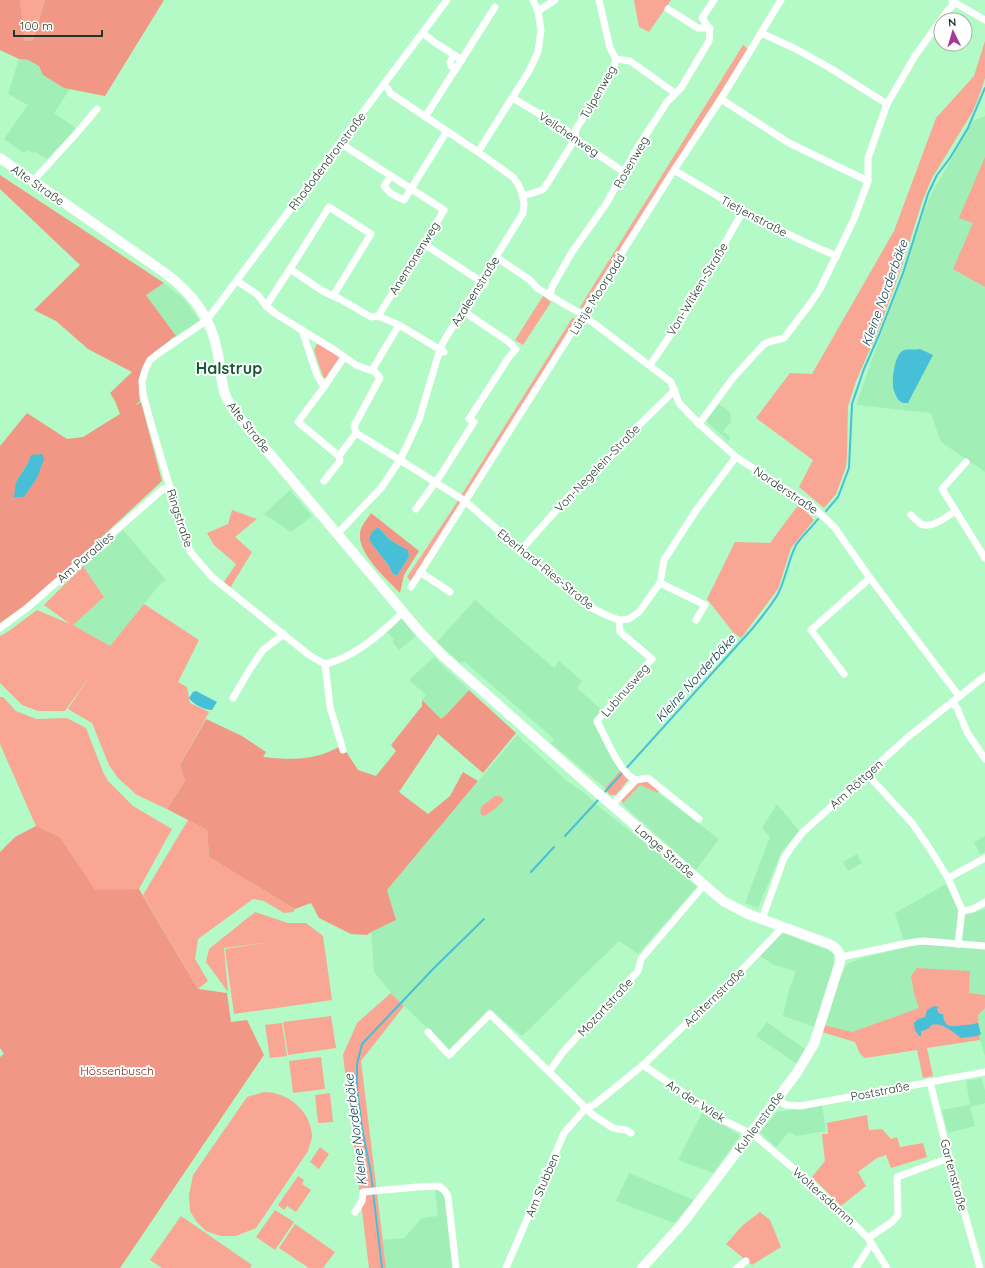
<svg xmlns="http://www.w3.org/2000/svg" width="985" height="1268" viewBox="0 0 985 1268" font-family="Quicksand,sans-serif">
<style>
.built{fill:#a1efb7}
.green{fill:#f9a694}
.forest{fill:#f09885;fill-rule:evenodd}
.water{fill:#47c0d7}
.lines{fill:none;stroke-linecap:round;stroke-linejoin:round}
.stream{stroke:#47c0d7;stroke-width:2}
.street{stroke:#fff;stroke-width:7}
.secondary{stroke:#fff;stroke-width:10}
.labels{text-anchor:middle;dominant-baseline:central;stroke-width:4;stroke-linejoin:round;paint-order:stroke}
.street-label{font-size:12px;fill:#1d3a26;stroke:#fff}
.park-label{font-size:12px;fill:#8a2412;stroke:#fff}
.water-label{font-size:13px;font-style:italic;fill:#033d46;stroke:#fff}
.district-label{font-size:16px;font-weight:bold;fill:#105c30;stroke:#fff}
</style>
<rect width="100%" height="100%" fill="#b3fac6"/>
<g class="built">
<polygon points="19,59 28,60 39,66 64,88 70,89 54,113 77,129 47,159 34,151 32,153 27,150 24,153 4,139 28,105 8,94"/>
<polygon points="985,116 985,472 941,442 931,413 856,405 929,198 973,121"/>
<polygon points="164,283 184,299 200,321 189,329 185,330 176,336 146,295"/>
<polygon points="719,404 730,412 731,422 723,431 730,437 728,441 706,421"/>
<polygon points="290,490 312,516 291,532 264,514"/>
<polygon points="123,530 166,580 160,584 110,646 73,625 104,597 83,566"/>
<polygon points="475,600 554,668 559,661 582,681 577,688 602,710 593,722 606,747 620,771 605,788 551,743 554,739 465,662 460,663 437,642"/>
<polygon points="401,618 416,636 399,650 392,642 394,640 386,631"/>
<polygon points="434,657 469,690 448,713 441,719 422,700 426,695 409,680"/>
<polygon points="517,735 567,781 587,795 603,810 659,854 697,887 638,954 619,941 522,1036 489,1009 450,1050 395,997 374,972 371,932 396,920 387,890"/>
<polygon points="640,785 658,793 719,839 696,870 622,804"/>
<polygon points="777,804 800,832 782,851 758,908 745,903 770,837 762,828"/>
<polygon points="985,836 985,852 980,854 974,842"/>
<polygon points="857,854 862,863 848,871 843,862"/>
<polygon points="946,884 959,911 967,914 985,909 985,943 904,942 895,913"/>
<polygon points="782,933 829,950 833,954 834,967 815,1027 783,1016 789,990 796,971 774,965 760,956"/>
<polygon points="923,943 985,949 985,995 969,994 970,971 919,1008 852,1032 824,1025 836,984 847,964 862,958"/>
<polygon points="985,1008 985,1056 980,1040 978,1015"/>
<polygon points="767,1022 805,1049 797,1064 756,1036"/>
<polygon points="361,1061 383,1240 404,1238 422,1218 438,1216 435,1190 443,1193 447,1202 454,1268 386,1268"/>
<polygon points="982,1078 985,1091 985,1103 970,1107 975,1126 948,1133 942,1110 970,1105 966,1081"/>
<polygon points="822,1105 826,1131 797,1136 789,1132 776,1147 760,1132 777,1112"/>
<polygon points="703,1111 740,1136 713,1173 678,1160"/>
<polygon points="629,1173 694,1200 674,1223 616,1201"/>
</g>
<g class="green">
<polygon points="20,0 45,0 33,40 23,41"/>
<polygon points="634,0 671,0 649,32 639,27"/>
<polygon points="985,41 985,78 981,91 973,111 932,178 922,202 902,266 879,329 856,381 848,406 847,456 846,467 836,494 824,508 799,487 813,460 756,418 790,373 812,374 894,231 936,118 974,76"/>
<polygon points="743,45 748,49 583,309 580,307"/>
<polygon points="985,157 985,287 953,269 973,223 959,218"/>
<polygon points="543,296 551,302 523,345 515,340"/>
<polygon points="573,317 575,322 412,582 407,577 452,510"/>
<polygon points="318,342 341,356 327,379 323,377 314,350"/>
<polygon points="799,504 814,520 791,548 778,589 741,638 733,632 707,599 735,542 770,543"/>
<polygon points="232,510 257,519 235,537 252,552 230,588 224,582 236,564 214,545 207,533 228,524"/>
<polygon points="83,566 104,597 73,625 110,646 144,604 199,640 178,682 187,687 190,703 209,712 180,765 185,781 167,809 137,795 118,778 109,765 92,723 68,709 92,673 65,711 38,711 22,705 0,683 0,636 9,631 37,610 70,624 44,605"/>
<polygon points="0,697 3,697 16,711 36,719 67,718 86,728 103,772 108,781 133,806 172,829 139,889 95,891 60,837 36,826 0,744"/>
<polygon points="620,771 628,780 616,795 610,795 605,788"/>
<polygon points="648,781 659,791 658,793 640,785 623,803 620,799 637,782"/>
<path d="M495,796h4l4,2v3c-4,4 -26,27 -22,6z"/>
<polygon points="188,820 207,830 209,857 295,909 293,912 284,913 264,901 253,899 198,939 195,959 208,981 198,989 143,895"/>
<polygon points="255,912 288,923 306,923 323,936 332,1000 234,1014 225,949 265,943 224,948 228,992 206,962 209,949"/>
<polygon points="917,968 970,971 969,993 985,995 985,1008 978,1015 980,1040 927,1048 933,1076 923,1078 917,1050 865,1058 860,1054 855,1042 822,1032 824,1025 852,1032 919,1008 914,993 911,976"/>
<polygon points="391,993 404,1006 361,1061 386,1268 369,1268 343,1055 357,1023"/>
<polygon points="331,1016 336,1048 288,1055 283,1022"/>
<polygon points="282,1023 287,1056 270,1058 265,1025"/>
<polygon points="321,1057 325,1089 293,1093 289,1061"/>
<path d="M264,1092c24,0 47,19 48,44 0,5 -3,10 -4,15l-52,77 -20,8h-15l-15,-5 -10,-10 -6,-10 -1,-16 4,-20 54,-78z"/>
<polygon points="330,1093 333,1122 318,1123 315,1095"/>
<polygon points="867,1115 869,1130 882,1129 891,1139 897,1137 900,1147 923,1143 927,1157 891,1168 886,1155 877,1158 858,1172 866,1186 841,1206 812,1177 825,1161 822,1134 828,1134 827,1123"/>
<polygon points="320,1147 329,1154 319,1169 310,1162"/>
<polygon points="298,1176 304,1180 302,1184 311,1190 296,1212 287,1206 284,1210 278,1205"/>
<polygon points="275,1210 294,1222 275,1250 256,1237"/>
<polygon points="760,1212 770,1220 781,1247 752,1265 726,1244 743,1225"/>
<polygon points="181,1216 252,1265 250,1268 162,1268 150,1260"/>
<polygon points="295,1224 335,1252 323,1268 309,1268 279,1248"/>
</g>
<g class="forest">
<polygon points="0,0 20,0 24,41 33,40 45,0 164,0 105,96 64,88 43,75 39,66 28,60 19,59 0,50"/>
<path d="M0,175l164,108 -18,12 30,41 -4,2c-7,7 -21,16 -26,23 -8,11 -8,27 -6,40l-6,5 7,-4 21,79 -124,115 -38,27v-177l27,-33 40,26 16,-2 37,-23 -5,-13 -5,-8 22,-21 -44,-23 -32,-28 -22,-11 46,-45 -80,-76zM31,456l-7,41 -8,-15 12,-19z"/>
<path d="M371,513l48,38 -15,24 -4,18c-13,-14 -47,-43 -39,-64 2,-6 7,-11 10,-16zM378,527l12,13 11,6 8,11 -12,19 -5,-3 -3,-7 -18,-23z"/>
<path d="M469,690l47,43 -33,40 -45,-39 -39,58 29,22 22,-18 13,-24 15,9 -91,109 9,30 -25,12 -4,3 -16,-1 -32,-16 -8,-15 -16,6 -86,-52 -2,-27 -40,-21 18,-28 -5,-16 26,-46 36,17 24,16 -3,5c28,3 50,4 76,-10l8,6 11,17 18,6 20,-25 -5,-6 31,-39v-6l19,19 7,-6z"/>
<polygon points="36,826 60,837 95,890 139,889 198,989 227,993 231,1022 247,1020 264,1055 120,1268 0,1268 0,1057 4,1054 0,1048 0,852 15,837"/>
</g>
<g class="water">
<path d="M920,349l13,6 -23,44 -2,4h-5c-5,-2 -7,-7 -9,-12 -3,-9 0,-37 10,-41 4,-1 11,0 16,-1z"/>
<polygon points="42,454 44,459 37,478 24,497 14,497 16,482 28,463 31,455"/>
<polygon points="378,527 390,540 408,550 409,557 397,576 392,573 389,566 371,543 369,538 373,531"/>
<path d="M196,691l21,11 -5,8c-8,0 -19,-6 -23,-12l4,-6z"/>
<path d="M934,1006l5,1 -2,2 1,3 2,2h3c1,16 10,12 22,11 4,0 8,-1 13,-2l3,11 -4,2 -16,2c-7,-5 -20,-17 -29,-13 -2,1 -3,4 -5,4 -2,1 -4,2 -6,2v5h-2l-4,-6 -1,-7 4,-4 7,-2 2,-7z"/>
</g>
<g class="lines">
<g class="stream">
<polyline points="826,511 838,497 849,468 852,404 864,369 879,335 903,273 928,194 937,175 950,158 968,128 985,88"/>
<path d="M604,793l148,-164c9,-11 19,-23 26,-35 8,-16 10,-33 18,-49 6,-9 15,-17 22,-26"/>
<polyline points="565,836 600,798"/>
<polyline points="531,872 554,847"/>
<polyline points="382,1268 371,1174 362,1128 357,1089 357,1064 362,1044 434,968 484,919"/>
</g>
<g class="street">
<polyline points="952,1 985,20"/>
<polyline points="668,9 698,28 710,28"/>
<polyline points="538,11 555,0"/>
<polyline points="423,33 434,42 462,60"/>
<polyline points="761,33 796,49 830,68 887,104"/>
<polyline points="454,55 450,62 451,66 456,69"/>
<polyline points="616,59 630,61 675,93"/>
<polyline points="513,98 566,130 575,139 624,172"/>
<polyline points="721,99 789,143 868,181"/>
<polyline points="425,117 495,7"/>
<polyline points="340,143 444,210 433,229 378,316"/>
<polyline points="478,152 529,71 538,52 541,30 538,11 533,0"/>
<path d="M674,170c53,32 106,63 163,86"/>
<polyline points="391,176 384,186 390,193 404,200 447,131"/>
<polyline points="33,181 75,135 97,109"/>
<polyline points="523,196 542,190 545,187 575,139 576,129 613,71 616,59 610,48 599,0"/>
<polyline points="424,244 485,284"/>
<polyline points="496,257 530,280 537,288 583,315 671,382 679,403 699,424 736,457 813,507 827,520 835,528 870,578 959,696"/>
<polyline points="237,281 258,295 266,306 276,314 336,351 356,365 375,372 380,378 354,426 356,433"/>
<polyline points="333,296 321,290 290,269 329,207 371,234 333,296 340,299 371,317 378,316 399,325 444,352"/>
<path d="M550,296l2,-9 20,-35 34,-48 30,-54 31,-48 14,-14 28,-47c2,-10 0,-14 -7,-23l12,-18"/>
<polyline points="266,306 290,269"/>
<polyline points="302,330 317,375 324,387 298,422 339,456 356,433 400,460 465,501 547,573 590,607 606,615 619,620 629,619 639,612 660,583 664,560 697,509 736,457"/>
<polyline points="650,365 684,315 743,211"/>
<polyline points="372,370 399,325"/>
<polyline points="324,387 344,357"/>
<polyline points="699,424 733,378 763,345 768,342 784,338 810,304 820,289 854,219 868,181 868,158 887,104 915,56 948,10 955,3"/>
<polyline points="966,462 942,489 985,558"/>
<polyline points="324,481 340,461 339,456"/>
<polyline points="416,509 442,473 474,422 469,419 509,357 516,349 509,342 463,311"/>
<path d="M911,515c3,3 7,7 10,9 11,5 25,-7 34,-13"/>
<polyline points="337,534 381,488 400,460 419,420 440,349 445,339 523,213 524,204 522,193 518,184 513,177 478,152 390,93 388,89"/>
<polyline points="521,550 569,496 613,454 638,426 675,390"/>
<polyline points="420,572 450,592"/>
<polyline points="660,583 705,605 696,620"/>
<polyline points="411,587 674,170 721,99 781,0"/>
<path d="M403,612c-21,21 -49,46 -78,52l-16,-9 -97,-78 -20,-23 -5,-9 -37,-125 -7,-26 -1,-13 4,-13 4,-8 9,-7 48,-33 240,-320"/>
<path d="M619,620l1,12 32,27 -55,62c8,15 23,53 39,59"/>
<polyline points="0,628 27,608 163,489 170,487"/>
<polyline points="325,664 330,707 343,750"/>
<polyline points="844,674 811,630 870,578"/>
<polyline points="233,698 250,669 263,650 284,634"/>
<polyline points="952,702 957,708 967,732 985,759"/>
<polyline points="867,774 912,823 928,846 948,878 962,910 958,944"/>
<polyline points="612,805 636,780 648,778 699,819"/>
<polyline points="948,878 985,858"/>
<path d="M962,910c8,2 16,-4 23,-8"/>
<polyline points="762,919 784,858 792,846 802,833 908,737 985,676"/>
<polyline points="841,957 908,943 923,941 985,946"/>
<polyline points="428,1032 449,1055 490,1014 593,1115 613,1128 626,1130 631,1133"/>
<polyline points="643,1065 723,1120 754,1135 812,1184 856,1226 868,1238 887,1268"/>
<polyline points="549,1072 563,1052 638,971 641,959 704,885"/>
<polyline points="930,1082 949,1158 980,1268"/>
<polyline points="777,1099 786,1105 800,1106 985,1072"/>
<polyline points="355,1212 362,1201 363,1192 417,1187 439,1186 444,1190 448,1196 456,1268"/>
<polyline points="868,1238 892,1222 898,1215 897,1177 949,1158"/>
<polyline points="506,1268 564,1133 586,1108 595,1104 643,1065 736,976 780,930 782,926"/>
<polyline points="737,1268 746,1261"/>
<polyline points="856,1268 871,1244"/>
</g>
<path class="secondary" d="M0,158l165,115c26,19 46,45 52,77 4,17 3,36 11,51 5,10 13,19 20,27l171,203 23,24 157,139 124,107 25,13 81,30c8,4 13,9 11,18l-26,82 -18,30 -114,150 -40,44"/>
</g>
<g class="labels">
<g class="street-label">
<text transform="translate(598 92) rotate(-60)">Tulpenweg</text>
<text transform="translate(569 134) rotate(34)">Veilchenweg</text>
<text transform="translate(327 161) rotate(-53)">Rhododendronstraße</text>
<text transform="translate(631 162) rotate(-60)">Rosenweg</text>
<text transform="translate(38 185) rotate(35)">Alte Straße</text>
<text transform="translate(754 216) rotate(28)">Tietjenstraße</text>
<text transform="translate(414 258) rotate(-58)">Anemonenweg</text>
<text transform="translate(697 289) rotate(-59)">Von-Witken-Straße</text>
<text transform="translate(475 291) rotate(-58)">Azaleenstraße</text>
<text transform="translate(597 294) rotate(-58)">Lüttje Moorpadd</text>
<text transform="translate(249 427) rotate(52)">Alte Straße</text>
<text transform="translate(597 468) rotate(-46)">Von-Negelein-Straße</text>
<text transform="translate(786 490) rotate(34)">Norderstraße</text>
<text transform="translate(180 518) rotate(72)">Ringstraße</text>
<text transform="translate(85 557) rotate(-41)">Am Paradies</text>
<text transform="translate(546 569) rotate(39)">Eberhard-Ries-Straße</text>
<text transform="translate(625 690) rotate(-49)">Lubinusweg</text>
<text transform="translate(856 784) rotate(-42)">Am Röttgen</text>
<text transform="translate(665 851) rotate(41)">Lange Straße</text>
<text transform="translate(714 997) rotate(-44)">Achternstraße</text>
<text transform="translate(605 1007) rotate(-47)">Mozartstraße</text>
<text transform="translate(880 1091) rotate(-11)">Poststraße</text>
<text transform="translate(696 1101) rotate(33)">An der Wiek</text>
<text transform="translate(759 1122) rotate(-53)">Kuhlenstraße</text>
<text transform="translate(954 1175) rotate(75)">Gartenstraße</text>
<text transform="translate(542 1185) rotate(-67)">Am Stubben</text>
<text transform="translate(824 1196) rotate(42)">Woltersdamm</text>
</g>
<g class="park-label">
<text x="117" y="1070">Hössenbusch</text>
</g>
<g class="water-label">
<text transform="translate(884 293) rotate(-70)">Kleine Norderbäke</text>
<text transform="translate(695 678) rotate(-48)">Kleine Norderbäke</text>
<text transform="translate(355 1130) rotate(-97)">Kleine Norderbäke</text>
</g>
<g class="district-label">
<text x="229" y="368">Halstrup</text>
</g>
</g>
<g transform="translate(953 32) rotate(355)"><circle r="19" fill="#ffffff" stroke="#a5b0a8"/>
<path d="M0-3L7 15L0 10L-7 15Z" fill="#a43999"/>
<text y="-6" font-size="11" font-weight="bold" text-anchor="middle" fill="#1d3a26">N</text>
</g>
<path d="M14 30v6h88v-6" fill="none" stroke="#1d3a26" stroke-width="2"/>
<text x="20" y="30" font-size="12" fill="#1d3a26" stroke="#ffffff" stroke-width="3" paint-order="stroke">100 m</text>
</svg>
